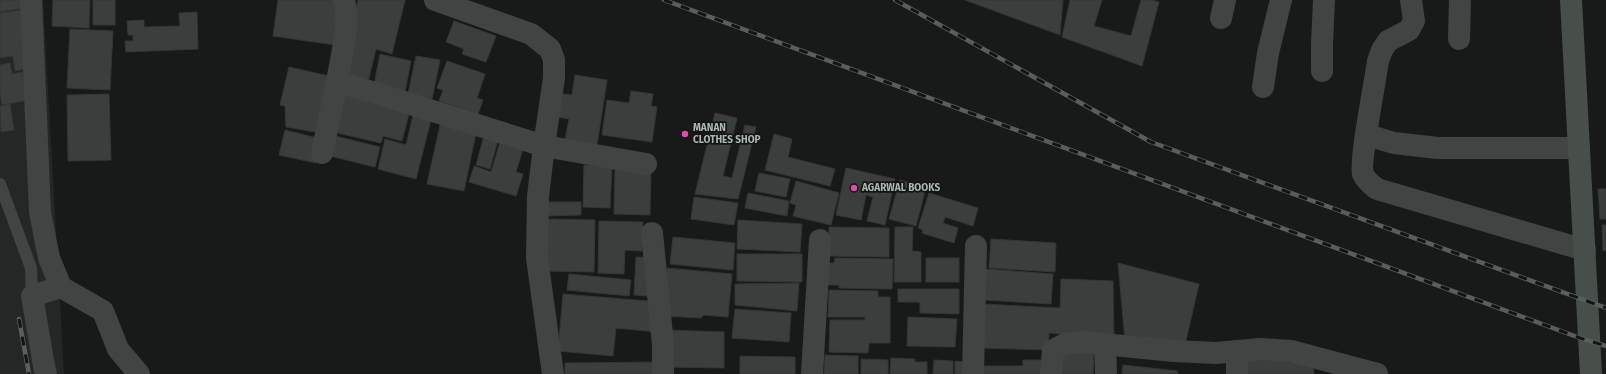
<svg xmlns="http://www.w3.org/2000/svg" width="1606" height="374" viewBox="0 0 1606 374" font-family="'Fira Sans',sans-serif">
<style>
.built{fill:#242726}
.building{fill:#3a3f3d;stroke:#323634}
.lines{fill:none;stroke-linecap:round;stroke-linejoin:round}
.lane{stroke:#404543;stroke-width:12}
.street{stroke:#404543;stroke-width:22}
.secondary{stroke:#484e4a;stroke-width:22}
.rail-casing{stroke:#585f5b;stroke-width:4.5}
.rail{stroke:#131514;stroke-width:3;stroke-dasharray:9;stroke-linecap:butt}
.poi-dot{fill:#e049b0;stroke:#131514;stroke-width:1.5}
.labels{text-anchor:middle;dominant-baseline:central;stroke-width:3.5;stroke-linejoin:round;paint-order:stroke}
.poi-label{font-size:10px;font-weight:bold;fill:#acb8b0;stroke:#131514;text-anchor:start}
</style>
<rect width="100%" height="100%" fill="#181a19"/>
<polygon class="built" points="0,0 43,0 64,374 0,374"/>
<g class="building">
<polygon points="0,0 22,0 24,8 0,12"/>
<polygon points="53,0 90,0 89,28 52,26"/>
<rect x="93" y="0" width="22" height="25"/>
<polygon points="278,0 341,0 335,45 273,36"/>
<polygon points="358,0 405,0 392,54 376,49 368,82 340,75"/>
<polygon points="965,0 1063,0 1060,35"/>
<polygon points="1070,0 1102,0 1094,26 1131,36 1141,0 1152,0 1159,2 1142,66 1062,37"/>
<polygon points="21,10 30,68 15,71 13,56 0,58 0,13"/>
<polygon points="197,12 198,49 126,52 125,41 133,41 133,35 128,35 127,21 144,20 144,27 180,26 179,13"/>
<polygon points="454,21 496,36 486,62 462,54 464,49 446,42"/>
<polygon points="70,29 113,31 110,90 67,88"/>
<polygon points="380,54 411,61 405,92 374,85"/>
<polygon points="416,56 440,60 432,99 408,94"/>
<polygon points="447,61 485,74 477,98 483,100 478,114 439,101 443,90 437,88"/>
<polygon points="10,63 12,74 22,72 28,100 2,105 0,94 0,65"/>
<polygon points="289,67 329,76 321,133 286,127 285,106 280,105"/>
<polygon points="575,75 607,80 597,145 565,140 569,119 552,116 555,93 572,95"/>
<polygon points="340,88 411,106 402,141 383,136 381,143 329,131"/>
<polygon points="631,91 653,94 651,106 657,107 652,142 602,135 607,100 629,103"/>
<polygon points="109,94 111,160 68,161 67,95"/>
<polygon points="10,104 14,130 1,132 0,106"/>
<polygon points="414,111 432,116 416,179 378,169 385,139 406,145"/>
<polygon points="715,113 737,118 723,176 732,178 745,125 756,127 738,199 695,194"/>
<polygon points="441,121 477,128 464,191 427,184"/>
<polygon points="285,130 321,139 316,163 279,155"/>
<polygon points="485,132 499,136 490,169 476,165"/>
<polygon points="774,134 792,139 788,157 835,169 830,186 765,170"/>
<polygon points="335,136 380,147 375,167 330,156"/>
<polygon points="501,139 524,145 516,172 523,174 516,196 469,182 474,166 491,172"/>
<polygon points="584,165 612,167 610,208 583,207"/>
<polygon points="615,168 651,168 650,215 614,214"/>
<polygon points="846,168 895,179 885,225 867,221 873,197 866,195 861,220 836,215"/>
<polygon points="759,173 790,179 786,197 755,191"/>
<polygon points="900,180 926,187 916,226 889,219"/>
<polygon points="796,181 839,193 831,225 793,216 796,205 790,203"/>
<polygon points="1598,189 1606,189 1606,219 1600,219"/>
<polygon points="748,193 789,201 787,216 745,208"/>
<polygon points="929,193 978,208 973,226 945,217 943,223 958,228 954,243 922,233 923,230 918,228"/>
<polygon points="694,197 738,203 734,225 691,219"/>
<polygon points="546,202 581,202 581,215 547,216"/>
<polygon points="546,219 595,220 594,272 544,271"/>
<polygon points="738,220 802,224 800,252 737,249"/>
<polygon points="599,221 643,222 642,251 625,250 624,274 598,273"/>
<polygon points="1602,225 1606,225 1606,250 1603,251"/>
<polygon points="829,227 889,228 889,257 829,256"/>
<polygon points="895,227 913,227 912,251 921,252 921,282 894,282"/>
<polygon points="673,237 735,243 733,270 670,264"/>
<polygon points="991,239 1056,243 1055,272 989,268"/>
<polygon points="737,254 802,254 802,282 737,281"/>
<polygon points="636,257 660,258 659,297 634,295"/>
<polygon points="835,258 893,259 892,289 839,288 839,285 826,285 827,263 834,263"/>
<rect x="926" y="258" width="33" height="24"/>
<polygon points="1118,263 1199,284 1184,349 1125,341"/>
<polygon points="667,268 732,274 728,317 704,315 701,318 665,316"/>
<polygon points="986,269 1053,274 1051,304 983,300"/>
<polygon points="569,274 631,280 629,296 567,290"/>
<polygon points="1061,279 1113,281 1114,339 1049,333 1048,350 981,348 983,304 1060,308"/>
<polygon points="799,283 797,311 735,305 735,284"/>
<polygon points="898,289 959,289 959,314 920,313 920,302 898,302"/>
<polygon points="829,290 878,291 878,297 890,297 890,343 869,343 868,353 829,352 830,320 865,320 865,317 828,317"/>
<polygon points="563,294 660,302 657,332 616,328 613,356 558,351"/>
<polygon points="735,309 791,313 789,342 732,338"/>
<polygon points="908,317 957,319 955,347 907,346"/>
<polygon points="666,330 724,332 724,368 665,367"/>
<polygon points="1057,349 1094,351 1093,374 1055,374"/>
<polygon points="1288,354 1288,362 1313,361 1314,374 1245,374 1245,355"/>
<polygon points="825,355 858,356 858,374 824,374"/>
<polygon points="740,356 795,357 795,374 740,374"/>
<polygon points="891,358 915,359 915,362 927,362 927,374 890,374"/>
<polygon points="861,359 888,360 888,374 861,374"/>
<polygon points="934,360 953,361 953,374 933,374"/>
<polygon points="1023,360 1046,360 1046,374 978,374 979,366 1023,366"/>
<polygon points="955,361 969,362 969,374 955,374"/>
<polygon points="659,362 659,374 565,374 565,363"/>
<polygon points="1123,365 1178,371 1177,374 1122,374"/>
</g>
<g class="lines">
<polyline class="lane" points="0,184 31,268 32,296"/>
<g class="street">
<polyline points="31,0 40,212 49,258 61,287 103,311 118,349 139,374"/>
<polyline points="435,0 531,34 550,49 554,60 554,78 544,146 538,196 537,258 553,374"/>
<path d="M1411,0l3,21 -5,9 -21,11 -6,9 -4,11c-2,16 -19,103 -15,113 3,7 9,11 14,15l208,61"/>
<polyline points="1221,18 1225,0"/>
<polyline points="1459,39 1460,0"/>
<polyline points="1322,71 1322,44 1324,0"/>
<polyline points="337,81 544,146 646,164"/>
<polyline points="1263,87 1268,53 1281,0"/>
<polyline points="1367,135 1394,143 1438,148 1579,148"/>
<path d="M322,153c7,-33 14,-65 20,-98 3,-19 7,-36 2,-55"/>
<polyline points="652,233 663,345 663,374"/>
<polyline points="1105,344 1106,374"/>
<polyline points="1237,351 1237,374"/>
<polyline points="46,374 44,366 32,296 61,287"/>
<polyline points="812,374 820,240"/>
<polyline points="973,374 976,246"/>
<polyline points="1051,374 1053,350 1065,344 1083,342 1174,351 1216,353 1261,349 1291,351 1377,374"/>
</g>
<polyline class="secondary" points="1571,0 1591,374"/>
<defs>
<g id="rail">
<polyline points="664,0 1580,338 1606,346"/>
<polyline points="895,0 1151,142 1606,308"/>
<polyline points="19,319 29,374"/>
</g>
</defs>
<use href="#rail" class="rail-casing"/>
<use href="#rail" class="rail"/>
</g>
<g class="poi-dot">
<circle cx="685" cy="134" r="4"/>
<circle cx="854" cy="188" r="4"/>
</g>
<g class="labels">
<g class="poi-label">
<text x="693" y="128">MANAN<tspan x="693" dy="12">CLOTHES SHOP</tspan></text>
<text x="862" y="188">AGARWAL BOOKS</text>
</g>
</g>
</svg>
